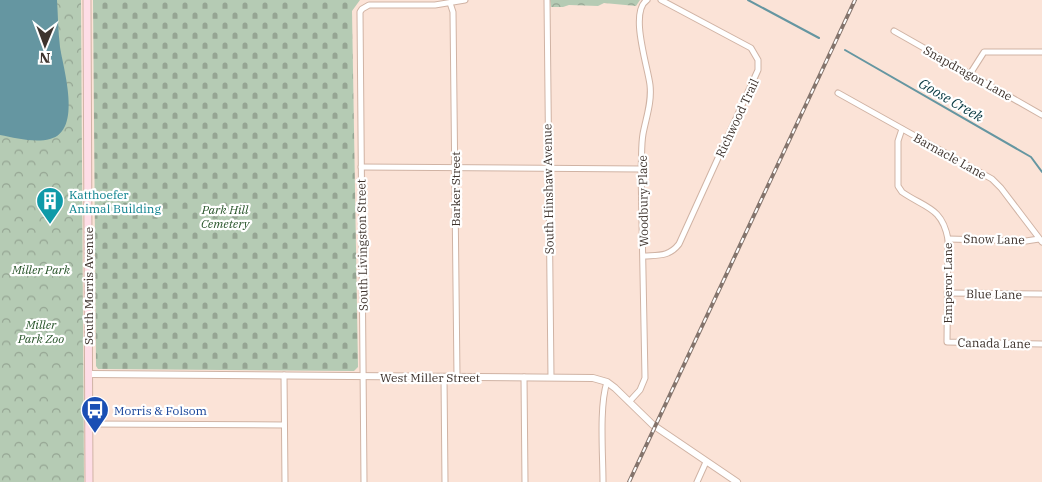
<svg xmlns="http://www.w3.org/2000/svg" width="1042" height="482" viewBox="0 0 1042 482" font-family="'IBM Plex Serif',serif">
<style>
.cemetery{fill:url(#cemetery-stones)}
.park{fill:url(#park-crowns)}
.water{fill:#6596a1}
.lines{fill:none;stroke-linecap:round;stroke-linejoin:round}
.stream{stroke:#6596a1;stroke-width:2}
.minor-casing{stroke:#d0b3a4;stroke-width:7}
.tertiary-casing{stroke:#d0b3a4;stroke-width:8}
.secondary-casing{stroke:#d0b3a4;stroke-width:9}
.minor{stroke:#fff;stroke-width:5}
.tertiary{stroke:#fff;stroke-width:6}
.secondary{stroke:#fedde6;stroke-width:7}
.rail-casing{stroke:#84746c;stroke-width:4}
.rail{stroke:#fff;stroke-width:2;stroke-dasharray:5.5;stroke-linecap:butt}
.labels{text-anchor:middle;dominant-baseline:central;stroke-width:4.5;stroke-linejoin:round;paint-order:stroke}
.street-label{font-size:12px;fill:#3e332d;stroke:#fff}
.culture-label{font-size:12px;fill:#0d838f;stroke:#fff;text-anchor:start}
.park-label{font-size:12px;font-style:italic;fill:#275429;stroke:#fff}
.transit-label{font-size:12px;fill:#164399;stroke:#fff;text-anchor:start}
.water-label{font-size:14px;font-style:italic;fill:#03353e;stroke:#fff}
</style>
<defs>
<pattern id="cemetery-stones" width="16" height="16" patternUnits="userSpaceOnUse" patternTransform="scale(1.25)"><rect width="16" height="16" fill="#b5cbb4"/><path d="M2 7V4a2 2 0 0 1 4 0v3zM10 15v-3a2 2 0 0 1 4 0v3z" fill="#95a593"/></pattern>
<pattern id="park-crowns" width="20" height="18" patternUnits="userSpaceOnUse" patternTransform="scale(1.25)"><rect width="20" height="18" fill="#b5cbb4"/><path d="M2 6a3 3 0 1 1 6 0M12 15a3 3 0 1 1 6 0" fill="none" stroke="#95a593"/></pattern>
</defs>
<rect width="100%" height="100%" fill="#fbe3d7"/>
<polygon class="cemetery" points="93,0 360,0 352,11 358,367 354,371 98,369 96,366"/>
<g class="park">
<polygon points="0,0 81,0 84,482 0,482"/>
<polygon points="550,0 640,0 636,6 604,3 598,6 569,5 563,7 551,7"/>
</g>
<path class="water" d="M0,0h57c1,15 1,31 3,47 3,21 23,84 -10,92 -15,4 -35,-1 -50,-4z"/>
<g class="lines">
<g class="stream">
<polyline points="748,0 819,38"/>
<polyline points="845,50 1031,157 1042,172"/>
</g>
<defs>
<g id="minor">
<polyline points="547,0 551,377"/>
<polyline points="450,3 453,12 457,377"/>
<polyline points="894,31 1042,115"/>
<polyline points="970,74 984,52 1042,52"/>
<polyline points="838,93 992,179 1001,188 1042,242"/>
<path d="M902,129l-4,12v45l4,6c23,16 40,15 46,47l-1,103 95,2"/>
<polyline points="361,167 641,169"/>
<polyline points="948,239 1026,241 1039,239"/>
<path d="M644,256c14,-1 25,1 35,-12l79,-174v-10l-7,-12 -90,-48"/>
<polyline points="947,293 1042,294"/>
<polyline points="284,375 285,482"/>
<polyline points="444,377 445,482"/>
<polyline points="524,377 525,482"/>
<path d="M629,402l11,-12 5,-12 -4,-209c1,-11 0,-24 2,-35 3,-16 9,-32 7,-49 -2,-18 -21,-73 -3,-85"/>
<polyline points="89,424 284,425"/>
<polyline points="364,482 360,12 362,9 369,5 435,5 465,0"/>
<path d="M603,482c0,-27 -4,-76 4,-100"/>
<polyline points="697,482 706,462"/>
</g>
<polyline id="tertiary" points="89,374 593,378 607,382 615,388 653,425 737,482"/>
<polyline id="secondary" points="87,0 89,482"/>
</defs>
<use href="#minor" class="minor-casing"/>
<use href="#tertiary" class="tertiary-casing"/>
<use href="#secondary" class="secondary-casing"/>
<use href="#minor" class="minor"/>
<use href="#tertiary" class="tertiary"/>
<use href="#secondary" class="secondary"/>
<defs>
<polyline id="rail" points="629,482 855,0"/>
</defs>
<use href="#rail" class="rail-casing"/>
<use href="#rail" class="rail"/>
</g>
<defs>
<symbol id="building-pin" viewBox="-11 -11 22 30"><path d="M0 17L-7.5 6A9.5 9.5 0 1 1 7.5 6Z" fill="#0f9aa8" stroke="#fff"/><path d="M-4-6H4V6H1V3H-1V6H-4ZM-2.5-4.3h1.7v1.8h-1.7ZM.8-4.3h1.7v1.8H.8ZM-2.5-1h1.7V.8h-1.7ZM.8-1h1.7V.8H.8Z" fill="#fff"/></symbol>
<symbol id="bus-pin" viewBox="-11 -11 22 30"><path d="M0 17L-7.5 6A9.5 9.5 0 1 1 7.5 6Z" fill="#1a4fb4" stroke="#fff"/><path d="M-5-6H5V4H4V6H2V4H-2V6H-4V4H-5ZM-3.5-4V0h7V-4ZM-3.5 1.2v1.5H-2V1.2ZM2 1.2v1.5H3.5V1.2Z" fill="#fff"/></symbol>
</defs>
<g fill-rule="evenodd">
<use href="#building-pin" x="34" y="185" width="32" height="43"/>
<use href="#bus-pin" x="79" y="394" width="32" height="43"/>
</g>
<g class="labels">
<g class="street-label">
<text transform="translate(968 73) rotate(29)">Snapdragon Lane</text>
<text transform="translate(737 118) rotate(-65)">Richwood Trail</text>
<text transform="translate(950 156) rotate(29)">Barnacle Lane</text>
<text transform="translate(455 189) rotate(-90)">Barker Street</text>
<text transform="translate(548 189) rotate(-91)">South Hinshaw Avenue</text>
<text transform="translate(643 201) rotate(-91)">Woodbury Place</text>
<text transform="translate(994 239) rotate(1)">Snow Lane</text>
<text transform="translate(362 245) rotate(-91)">South Livingston Street</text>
<text transform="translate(947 283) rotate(-90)">Emperor Lane</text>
<text transform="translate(88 286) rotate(-90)">South Morris Avenue</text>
<text transform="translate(994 294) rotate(1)">Blue Lane</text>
<text transform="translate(994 343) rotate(1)">Canada Lane</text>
<text x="430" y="377">West Miller Street</text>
</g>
<g class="culture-label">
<text x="69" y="194">Katthoefer<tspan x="69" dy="14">Animal Building</tspan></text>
</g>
<g class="park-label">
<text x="225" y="209">Park Hill<tspan x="225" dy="14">Cemetery</tspan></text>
<text x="41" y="269">Miller Park</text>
<text x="41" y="324">Miller<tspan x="41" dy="14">Park Zoo</tspan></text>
</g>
<g class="transit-label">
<text x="114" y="410">Morris &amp; Folsom</text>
</g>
<g class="water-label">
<text transform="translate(951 100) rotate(30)">Goose Creek</text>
</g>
</g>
<g transform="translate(45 45) rotate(181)" stroke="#ffffff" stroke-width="4" paint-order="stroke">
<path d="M0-4L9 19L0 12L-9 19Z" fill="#3e332d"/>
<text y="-8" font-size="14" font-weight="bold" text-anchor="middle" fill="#3e332d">N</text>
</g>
</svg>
